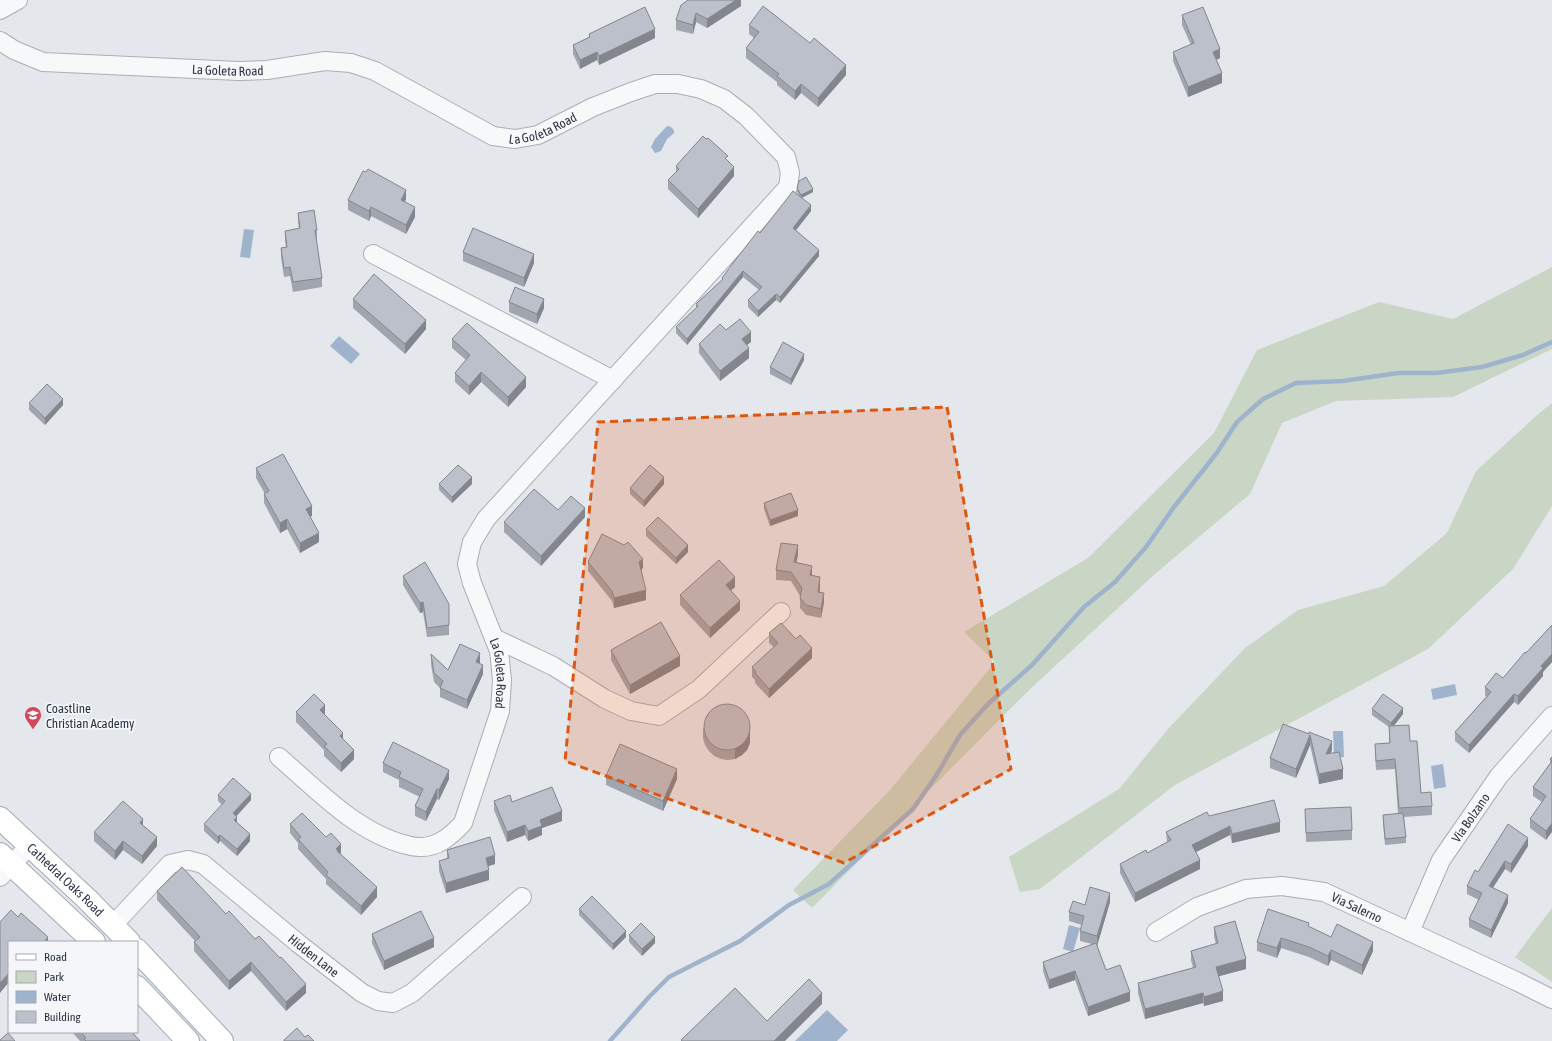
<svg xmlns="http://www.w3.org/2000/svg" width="1552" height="1041" viewBox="0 0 1552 1041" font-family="'Asap Condensed',sans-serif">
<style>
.green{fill:#c9d6c5}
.water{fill:#9fb4cc}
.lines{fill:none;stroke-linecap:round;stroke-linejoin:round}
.stream{stroke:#9fb4cc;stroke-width:4.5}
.minor-casing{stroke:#a9aeb7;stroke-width:20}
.major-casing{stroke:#a3abb8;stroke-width:24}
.minor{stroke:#f7f8fa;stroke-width:18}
.major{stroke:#fff;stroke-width:22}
.wall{fill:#a1a5ae}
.shaded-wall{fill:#83868d}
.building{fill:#bbc0ca;stroke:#83868d}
.marked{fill:#df570f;fill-opacity:0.2;stroke:#df570f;stroke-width:3;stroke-dasharray:8 5;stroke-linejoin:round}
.labels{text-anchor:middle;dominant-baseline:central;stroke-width:3.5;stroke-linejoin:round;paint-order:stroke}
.street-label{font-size:13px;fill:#2b3445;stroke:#f4f6f9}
.poi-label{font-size:13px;fill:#2b3445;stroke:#f4f6f9;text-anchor:start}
</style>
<rect width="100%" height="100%" fill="#e4e7ec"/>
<g class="green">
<polygon points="1552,267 1552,349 1453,397 1336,401 1282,423 1250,494 1156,573 1028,691 812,908 793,890 890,790 995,662 964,632 1088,558 1214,433 1257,350 1379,302 1453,319"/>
<polygon points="1552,403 1552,506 1513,569 1428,649 1175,785 1040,889 1020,892 1009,857 1119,789 1168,729 1245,648 1298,610 1384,586 1447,533 1476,471 1536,416"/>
<polygon points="1552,908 1552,982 1515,957"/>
</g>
<g class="water">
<path d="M668,126c4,1 6,3 6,7l-7,6 -6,12 -6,2 -4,-6 4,-8 11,-12z"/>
<polygon points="244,229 254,230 250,258 240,257"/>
<polygon points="339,336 360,354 351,364 330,346"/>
<polygon points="1455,684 1457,695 1433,700 1431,689"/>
<polygon points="1333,731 1343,731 1344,757 1334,758"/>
<polygon points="1443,764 1446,787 1434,789 1431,766"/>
<polygon points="1069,925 1080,928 1073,952 1063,949"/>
<polygon points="827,1010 848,1030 837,1041 795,1041"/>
</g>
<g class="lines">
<polyline class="stream" points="610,1041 649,997 669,977 740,941 789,905 829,884 913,809 936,776 960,735 988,704 1032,665 1084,607 1115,582 1146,547 1174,507 1216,454 1237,422 1263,399 1296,383 1343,381 1398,373 1436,373 1482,367 1523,355 1552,342"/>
<defs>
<g id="minor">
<polyline points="0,10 18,0"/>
<path id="s1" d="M0,41l14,9 29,12 196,9 28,-1 58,-9 26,2 24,8 118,65 22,3 23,-4 55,-28 38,-15 24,-8h23l23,5 23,10 22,17 40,41 4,16 -2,14 -302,332 -14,23 -5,22 5,19 27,68 3,29 -2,31 -37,112c-12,13 -26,25 -44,24 -4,0 -9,-1 -12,-2 -50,-12 -91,-56 -128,-88"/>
<polyline points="373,254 613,380"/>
<polyline points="494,638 553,666 605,699 631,711 659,716 699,689 781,612"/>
<polyline points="0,877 30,845"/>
<path id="s2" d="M113,925l57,-61 18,-4 15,4 96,80 63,49 16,8 15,2 19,-10 110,-96"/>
<path id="s3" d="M1156,932l41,-25 49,-18 36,-3 42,6 192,89 36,18"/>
<path id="s4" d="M1410,932l31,-72 58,-84 53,-60"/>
</g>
<g id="major">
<path id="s5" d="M0,818l87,81 42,43"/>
<polyline points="0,854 94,942"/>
<polyline points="137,950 222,1041"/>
<polyline points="137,987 188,1041"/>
</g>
</defs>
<use href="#minor" class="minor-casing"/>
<use href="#major" class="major-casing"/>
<use href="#minor" class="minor"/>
<use href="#major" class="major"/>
</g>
<g class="wall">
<polygon points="688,0 741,0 741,6 707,28 696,22 693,34 676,30 676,20"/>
<polygon points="1182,15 1220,58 1216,60 1222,83 1188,97 1173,61 1173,52 1191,45 1182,25"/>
<polygon points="749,25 846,75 818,107 801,93 795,100 777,85 777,82 746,58 746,48 754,38 749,34"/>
<polygon points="589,34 655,38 599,65 597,60 580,69 573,54 573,45 589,37"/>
<polygon points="728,160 734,176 698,218 668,189 668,180 676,172 676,166"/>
<polygon points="797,188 813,192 802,198 811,211 796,230 819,256 780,303 776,300 758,317 748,307 748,300 759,290 743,277 687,345 676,333 676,327 696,308 696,304 722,280 722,278 760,233 799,196 797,192"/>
<polygon points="406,199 405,202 415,217 406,234 371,216 369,221 348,210 348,200"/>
<polygon points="298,213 317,230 317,239 316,239 322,278 322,287 293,292 290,276 284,277 281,257 281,248 286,247 285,240 285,231 299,229 298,222"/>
<polygon points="463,252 534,263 524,287 463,261"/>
<polygon points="353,299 426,329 405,354 353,308"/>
<polygon points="509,302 544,308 537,324 509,312"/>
<polygon points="726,330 751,342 746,345 749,358 720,381 699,353 699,344"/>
<polygon points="452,339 526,387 508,407 481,382 469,395 455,382 455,373 466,360 452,348"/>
<polygon points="804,360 791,385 770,374 770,367"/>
<polygon points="29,403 63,405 45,425 29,410"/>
<polygon points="256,468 312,516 310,516 319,542 300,553 287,529 280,533 264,503 264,494 265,494 256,478"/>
<polygon points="439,484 472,484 452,503 439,490"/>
<polygon points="664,484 644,507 630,494 630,488"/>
<polygon points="764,503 798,516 770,526 764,509"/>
<polygon points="558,510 585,517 541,566 504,532 504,522"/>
<polygon points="646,529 688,552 676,564 646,536"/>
<polygon points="798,555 796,562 812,576 820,587 820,592 824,602 821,618 806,615 800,608 800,596 791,581 776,580 776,570"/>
<polygon points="588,562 643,568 641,570 646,600 614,608 612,601 588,571"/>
<polygon points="403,576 449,604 449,635 427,637 423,612 420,613 403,585"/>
<polygon points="735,587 731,590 740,610 710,638 680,605 680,595"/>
<polygon points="1552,625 1552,662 1543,672 1543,676 1518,705 1514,702 1469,753 1455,741 1455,732 1486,697 1485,695 1485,687 1503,678 1526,653"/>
<polygon points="769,633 812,658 769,698 755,683 755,680 752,677 752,667 774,647 769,643"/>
<polygon points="611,650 680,666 630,694 611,660"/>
<polygon points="431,654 448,670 480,662 480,663 483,674 467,709 440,697 440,688 434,682 431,664"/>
<polygon points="1372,709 1403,714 1394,726 1410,741 1421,793 1432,806 1432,815 1404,817 1406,837 1406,843 1385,845 1383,822 1383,815 1398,814 1395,769 1376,770 1375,754 1375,744 1389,743 1389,727 1372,715"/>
<polygon points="296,712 325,715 343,738 354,759 341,772 324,756 324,750 296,722"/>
<polygon points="703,728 750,736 750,743 747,750 742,755 735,759 728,760 721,759 714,756 709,751 705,745 703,738"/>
<polygon points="1309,732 1332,750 1330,754 1343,779 1319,784 1310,745 1296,778 1270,768 1270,758 1309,734"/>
<polygon points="1552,757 1546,840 1530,828 1530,819 1542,802 1533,796 1533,787 1550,764 1550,759"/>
<polygon points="383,763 449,779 439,800 437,799 426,821 415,816 415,806 420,797 399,787 399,780 383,772"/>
<polygon points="606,776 677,779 663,811 606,785"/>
<polygon points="218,795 251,800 236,816 237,822 250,841 237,856 220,841 218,844 204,831 204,824 222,805 218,801"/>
<polygon points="494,801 512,802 562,821 542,828 542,835 528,841 525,835 507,842 494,810"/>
<polygon points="1305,809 1352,830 1352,840 1306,842"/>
<polygon points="1209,816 1280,832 1232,843 1230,835 1196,852 1200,869 1135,902 1120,873 1120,864 1147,853 1167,842 1166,832"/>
<polygon points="290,824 341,853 340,854 377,897 361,915 326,884 326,879 298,849 298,843 290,833"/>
<polygon points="143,826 157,846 142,864 123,850 115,860 94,841 94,832"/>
<polygon points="1528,846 1511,873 1505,869 1493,887 1508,903 1491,938 1469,927 1469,919 1479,900 1467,894 1467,886 1478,872"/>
<polygon points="447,850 495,864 488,866 489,880 446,893 439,871 439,861 447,859"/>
<polygon points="157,891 226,914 255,939 280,958 306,993 286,1011 251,971 229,990 194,951 194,942 195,941 157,900"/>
<polygon points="1110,902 1097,946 1106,970 1130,1001 1088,1016 1075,980 1049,989 1043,971 1043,962 1092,944 1080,941 1080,931 1082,925 1069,921 1069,912 1085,905"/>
<polygon points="579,909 626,937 613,950 579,915"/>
<polygon points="1214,927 1246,969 1219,976 1223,1001 1204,1006 1203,1003 1145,1019 1138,993 1138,983 1193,968 1191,960 1191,951 1216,944 1214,937"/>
<polygon points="1309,927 1331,937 1373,951 1362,975 1331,960 1328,966 1309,957 1281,948 1277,958 1257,951 1257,942"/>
<polygon points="372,934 434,947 384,970 372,943"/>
<polygon points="629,935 655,943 642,956 629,942"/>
<polygon points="72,1032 132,1032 140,1041 80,1041"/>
</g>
<g class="shaded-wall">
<polygon points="736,0 741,0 741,6 707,28 707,19"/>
<polygon points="696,13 696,22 693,34 693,25"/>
<polygon points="655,29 655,38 599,65 599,56"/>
<polygon points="1220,49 1220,58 1213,61 1213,52"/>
<polygon points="597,52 597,60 580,69 580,60"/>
<polygon points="846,65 846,75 818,107 818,98"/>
<polygon points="1222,73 1222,83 1188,97 1188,87"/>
<polygon points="801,84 801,93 795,100 795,91"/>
<polygon points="734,167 734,176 698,218 698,209"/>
<polygon points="813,189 813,192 801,198 801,195"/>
<polygon points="406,190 406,199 401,209 401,200"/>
<polygon points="811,205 811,211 793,234 793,228"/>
<polygon points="371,207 371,216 369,221 369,211"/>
<polygon points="415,207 415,217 406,234 406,225"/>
<polygon points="819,250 819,256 780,303 780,297"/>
<polygon points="534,254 534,263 524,287 524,278"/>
<polygon points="743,271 743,277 687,345 687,339"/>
<polygon points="776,294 776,300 758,317 758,311"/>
<polygon points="544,299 544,308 537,324 537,314"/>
<polygon points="426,320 426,329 405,354 405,344"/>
<polygon points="751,332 751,342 742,349 742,339"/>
<polygon points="749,348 749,358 720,381 720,371"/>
<polygon points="804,354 804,360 791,385 791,379"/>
<polygon points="481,372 481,382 469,395 469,386"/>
<polygon points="526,377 526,387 508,407 508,397"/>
<polygon points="63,399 63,405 45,425 45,418"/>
<polygon points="472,477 472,484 452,503 452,497"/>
<polygon points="664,477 664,484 644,507 644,501"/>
<polygon points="312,506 312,516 306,519 306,509"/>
<polygon points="585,508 585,517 541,566 541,556"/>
<polygon points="798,510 798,516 770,526 770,520"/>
<polygon points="287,519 287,529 280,533 280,523"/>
<polygon points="319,533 319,542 300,553 300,543"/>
<polygon points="688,545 688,552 676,564 676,558"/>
<polygon points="798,545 798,555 794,571 794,562"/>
<polygon points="643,559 643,568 639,572 639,562"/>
<polygon points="812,566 812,575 810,575"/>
<polygon points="735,577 735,587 726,595 726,585"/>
<polygon points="820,577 820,587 818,601 818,592"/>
<polygon points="646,590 646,600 614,608 614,598"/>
<polygon points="824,593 824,602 821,618 821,609"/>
<polygon points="740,601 740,610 710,638 710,628"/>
<polygon points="423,602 423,612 420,613 420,603"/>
<polygon points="812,648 812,658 769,698 769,689"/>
<polygon points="480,653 480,662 476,671 476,662"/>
<polygon points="1552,654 1552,662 1543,672 1543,676 1518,705 1518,696 1541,666"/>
<polygon points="680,656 680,666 630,694 630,685"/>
<polygon points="483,665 483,674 467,709 467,700"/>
<polygon points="1514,694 1514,702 1469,753 1469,745"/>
<polygon points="325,705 325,715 320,720 320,710"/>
<polygon points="1403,708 1403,714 1391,729 1391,723"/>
<polygon points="750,726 750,743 747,750 742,755 735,759 735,749"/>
<polygon points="343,733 343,742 340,736"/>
<polygon points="1310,735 1310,745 1296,778 1296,769"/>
<polygon points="1332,741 1332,750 1326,764 1326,754"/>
<polygon points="354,750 354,759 341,772 341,763"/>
<polygon points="677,769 677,779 663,811 663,801"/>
<polygon points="1343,769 1343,779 1319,784 1319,774"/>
<polygon points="449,770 449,779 439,800 439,790"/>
<polygon points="437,789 437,799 426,821 426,812"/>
<polygon points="251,794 251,800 233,820 233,813"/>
<polygon points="562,811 562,821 542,828 542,835 528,841 528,831 540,820"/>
<polygon points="237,817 237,823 234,820"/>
<polygon points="143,819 143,828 140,823"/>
<polygon points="1280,822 1280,832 1232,843 1232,834"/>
<polygon points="1552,823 1552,832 1546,840 1546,831"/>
<polygon points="525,825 525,835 507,842 507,832"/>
<polygon points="1230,826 1230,835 1192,854 1192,845"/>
<polygon points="250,834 250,841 237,856 237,849"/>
<polygon points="220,835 220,841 218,844 218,837"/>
<polygon points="157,837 157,846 142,864 142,856"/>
<polygon points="1528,838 1528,846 1511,873 1511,864"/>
<polygon points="123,841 123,850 115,860 115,851"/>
<polygon points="341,844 341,853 338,856 336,849"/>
<polygon points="495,855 495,864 486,867 486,858"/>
<polygon points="1200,860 1200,869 1135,902 1135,893"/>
<polygon points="1505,861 1505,869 1489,894 1489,886"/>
<polygon points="489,870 489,880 446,893 446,883"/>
<polygon points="377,887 377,897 361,915 361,906"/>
<polygon points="1110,893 1110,902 1097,946 1097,936"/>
<polygon points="1508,895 1508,903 1491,938 1491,930"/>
<polygon points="626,931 626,937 613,950 613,944"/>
<polygon points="48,937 48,942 44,942"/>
<polygon points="655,937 655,943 642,956 642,949"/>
<polygon points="434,938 434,947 384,970 384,961"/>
<polygon points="1281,938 1281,948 1277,958 1277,948"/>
<polygon points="1373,942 1373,951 1362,975 1362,965"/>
<polygon points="1331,950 1331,960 1328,966 1328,956"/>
<polygon points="1246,959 1246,969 1216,977 1216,967"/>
<polygon points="251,962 251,971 229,990 229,981"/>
<polygon points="1075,971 1075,980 1049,989 1049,980"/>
<polygon points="9,973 9,982 0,993 0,983"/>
<polygon points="306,984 306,993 286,1011 286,1002"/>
<polygon points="1223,991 1223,1001 1204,1006 1204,997"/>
<polygon points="1130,992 1130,1001 1088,1016 1088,1007"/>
<polygon points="822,993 822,1004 785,1041 774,1041"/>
<polygon points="1203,993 1203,1003 1145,1019 1145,1009"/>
</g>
<g class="building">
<polygon points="688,0 736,0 707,19 696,13 693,25 676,20 681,5"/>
<polygon points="763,6 810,43 814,38 846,65 818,98 801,84 795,91 777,76 779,74 746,48 759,32 749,25"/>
<polygon points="645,7 655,29 599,56 597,52 580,60 573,45 590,37 589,34"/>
<polygon points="1203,7 1220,49 1213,52 1222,73 1188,87 1173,52 1194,43 1182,15"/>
<polygon points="703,136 706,139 708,138 728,156 725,158 734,167 698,209 668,180 679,169 676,166"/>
<polygon points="368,169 406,190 401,200 415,207 406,225 371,207 369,211 348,200 363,171 366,172"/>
<polygon points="806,177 813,189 801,195 797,188 799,181"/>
<polygon points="793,191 811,205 793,228 819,250 780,297 776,294 758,311 748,300 762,287 743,271 687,339 676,327 698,306 696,304 723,279 722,278 733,263 758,231 760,233"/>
<polygon points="314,210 317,230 315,230 322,278 293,282 290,267 284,268 281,248 287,247 285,231 300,228 298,213"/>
<polygon points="473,228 534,254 524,278 463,252"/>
<polygon points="374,274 426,320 405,344 353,299"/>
<polygon points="515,287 544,299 537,314 509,302"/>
<polygon points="740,319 751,332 742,339 749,348 720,371 699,344 720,324 726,330"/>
<polygon points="467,323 526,377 508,397 481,372 469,386 455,373 470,355 452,339"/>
<polygon points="783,342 804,354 791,379 770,367"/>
<polygon points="47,384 63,399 45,418 29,403"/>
<polygon points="283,454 312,506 306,509 319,533 300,543 287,519 280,523 264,494 269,491 256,468"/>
<polygon points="458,465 472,477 452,497 439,484"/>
<polygon points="650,465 664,477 644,501 630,488"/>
<polygon points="534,489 558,510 571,496 585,508 541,556 504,522"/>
<polygon points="791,493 798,510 770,520 764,503"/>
<polygon points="658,517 688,545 676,558 646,529"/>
<polygon points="602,534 624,545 628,542 643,559 639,562 646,590 614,598 612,591 588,562"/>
<polygon points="781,543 798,545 794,562 812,566 810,575 820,577 818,592 824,593 821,609 806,605 800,598 802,588 791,572 776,570"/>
<polygon points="719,560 735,577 726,585 740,601 710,628 680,595"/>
<polygon points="425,562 449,604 449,625 427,628 423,602 420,603 403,576"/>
<polygon points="661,622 680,656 630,685 611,650"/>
<polygon points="781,623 796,639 800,635 812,648 769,689 755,673 756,672 752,667 778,643 769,633"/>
<polygon points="1552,625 1552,654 1541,666 1543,668 1518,696 1514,694 1469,745 1455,732 1491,692 1485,687 1496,673 1503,678 1525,652 1526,653"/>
<polygon points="460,644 480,653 476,662 483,665 467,700 440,688 443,681 434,673 431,654 448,670"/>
<polygon points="314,694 325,705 320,710 343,733 340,736 354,750 341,763 324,746 327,744 296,712"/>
<polygon points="1383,694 1403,708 1391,723 1372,709"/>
<circle cx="727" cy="727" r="23"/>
<polygon points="1283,724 1309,734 1309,732 1332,741 1326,754 1339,752 1343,769 1319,774 1310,735 1296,769 1270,758"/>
<polygon points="1409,725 1410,741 1417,741 1421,793 1431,792 1432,806 1399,808 1395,759 1376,761 1375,744 1390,743 1389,726"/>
<polygon points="393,742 449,770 439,790 437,789 426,812 415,806 423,789 399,777 401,772 383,763"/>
<polygon points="620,744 677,769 663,801 606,776"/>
<polygon points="1552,757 1552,823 1546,831 1530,819 1546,796 1533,787 1552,761 1550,759"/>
<polygon points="233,778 251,794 233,813 237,817 234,820 250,834 237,849 220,835 218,837 204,824 225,801 218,795"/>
<polygon points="552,787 562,811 540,820 542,826 528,831 525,825 507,832 494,801 510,795 512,802"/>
<polygon points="1274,800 1280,822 1232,834 1230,826 1192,845 1200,860 1135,893 1120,864 1146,850 1147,853 1171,840 1166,832 1207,812 1209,816"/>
<polygon points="123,801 143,819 140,823 157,837 142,856 123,841 115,851 94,832"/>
<polygon points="1351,807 1352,830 1306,833 1305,809"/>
<polygon points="302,813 326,837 331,833 341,844 336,849 338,850 337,851 377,887 361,906 326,875 328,872 298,839 301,837 290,824"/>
<polygon points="1403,813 1406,837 1385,839 1383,815"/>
<polygon points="1508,824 1528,838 1511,864 1505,861 1489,886 1508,895 1491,930 1469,919 1482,893 1467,886 1475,870 1478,872"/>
<polygon points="490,837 495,855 486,858 489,870 446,883 439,861 449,858 447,850"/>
<polygon points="182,867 226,914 229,911 255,939 259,936 280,958 281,957 306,984 286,1002 251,962 229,981 194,942 200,937 157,891"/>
<polygon points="1090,887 1110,893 1097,936 1080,931 1084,916 1069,912 1073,901 1085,905"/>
<polygon points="592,896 626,931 613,944 579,909"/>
<polygon points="1268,909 1309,923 1308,926 1331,937 1337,924 1373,942 1362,965 1331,950 1328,956 1309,947 1281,938 1277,948 1257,942"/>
<polygon points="11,910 18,917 21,913 48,937 44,942 9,942 9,973 0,983 0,922"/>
<polygon points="421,911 434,938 384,961 372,934"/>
<polygon points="1235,921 1246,959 1216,967 1223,991 1204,997 1203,993 1145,1009 1138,983 1196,967 1191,951 1218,943 1214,927"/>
<polygon points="641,923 655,937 642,949 629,935"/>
<polygon points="1096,943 1106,970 1120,965 1130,992 1088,1007 1075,971 1049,980 1043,962"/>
<polygon points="809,979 822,993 774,1041 682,1041 681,1040 735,988 767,1021"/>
<polygon points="297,1028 305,1037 308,1035 314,1041 284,1041 284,1040"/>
<polygon points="81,1032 132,1032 140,1041 86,1041 84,1039 86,1038"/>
<polygon points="8,1033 15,1041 0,1041 0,1040"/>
</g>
<path class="marked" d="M947,407l64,362 -167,94 -279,-102 33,-339z"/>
<defs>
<symbol id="school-pin" viewBox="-11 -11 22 30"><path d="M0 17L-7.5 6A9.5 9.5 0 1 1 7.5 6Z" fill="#d1495b" stroke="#f4f6f9"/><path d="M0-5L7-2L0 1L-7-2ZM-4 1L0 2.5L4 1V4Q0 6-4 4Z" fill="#fff"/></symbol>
</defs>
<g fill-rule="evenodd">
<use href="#school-pin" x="23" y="705" width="20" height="27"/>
</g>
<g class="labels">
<g class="street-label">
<text stroke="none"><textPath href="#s1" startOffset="233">La Goleta Road</textPath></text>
<text stroke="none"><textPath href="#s1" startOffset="569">La Goleta Road</textPath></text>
<text stroke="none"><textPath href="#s1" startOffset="1491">La Goleta Road</textPath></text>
<text stroke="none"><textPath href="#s4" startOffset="130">Via Bolzano</textPath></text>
<text stroke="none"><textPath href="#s5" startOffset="90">Cathedral Oaks Road</textPath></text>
<text stroke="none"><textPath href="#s3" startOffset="215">Via Salerno</textPath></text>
<text stroke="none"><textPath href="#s2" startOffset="261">Hidden Lane</textPath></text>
</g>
<g class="poi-label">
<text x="46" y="708">Coastline<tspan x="46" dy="15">Christian Academy</tspan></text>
</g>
</g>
<rect x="8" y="941" width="130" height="92" fill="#f4f6f9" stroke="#a4a8b1"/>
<rect x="16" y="954" width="20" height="6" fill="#ffffff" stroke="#a4a8b1"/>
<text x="44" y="961" font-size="12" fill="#2b3445">Road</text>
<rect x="16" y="971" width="20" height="12" fill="#c9d6c5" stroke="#a4a8b1"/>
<text x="44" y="981" font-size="12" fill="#2b3445">Park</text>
<rect x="16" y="991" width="20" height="12" fill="#9fb4cc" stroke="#a4a8b1"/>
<text x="44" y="1001" font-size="12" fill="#2b3445">Water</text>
<rect x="16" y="1011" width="20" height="12" fill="#bbc0ca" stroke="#a4a8b1"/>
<text x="44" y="1021" font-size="12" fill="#2b3445">Building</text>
</svg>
